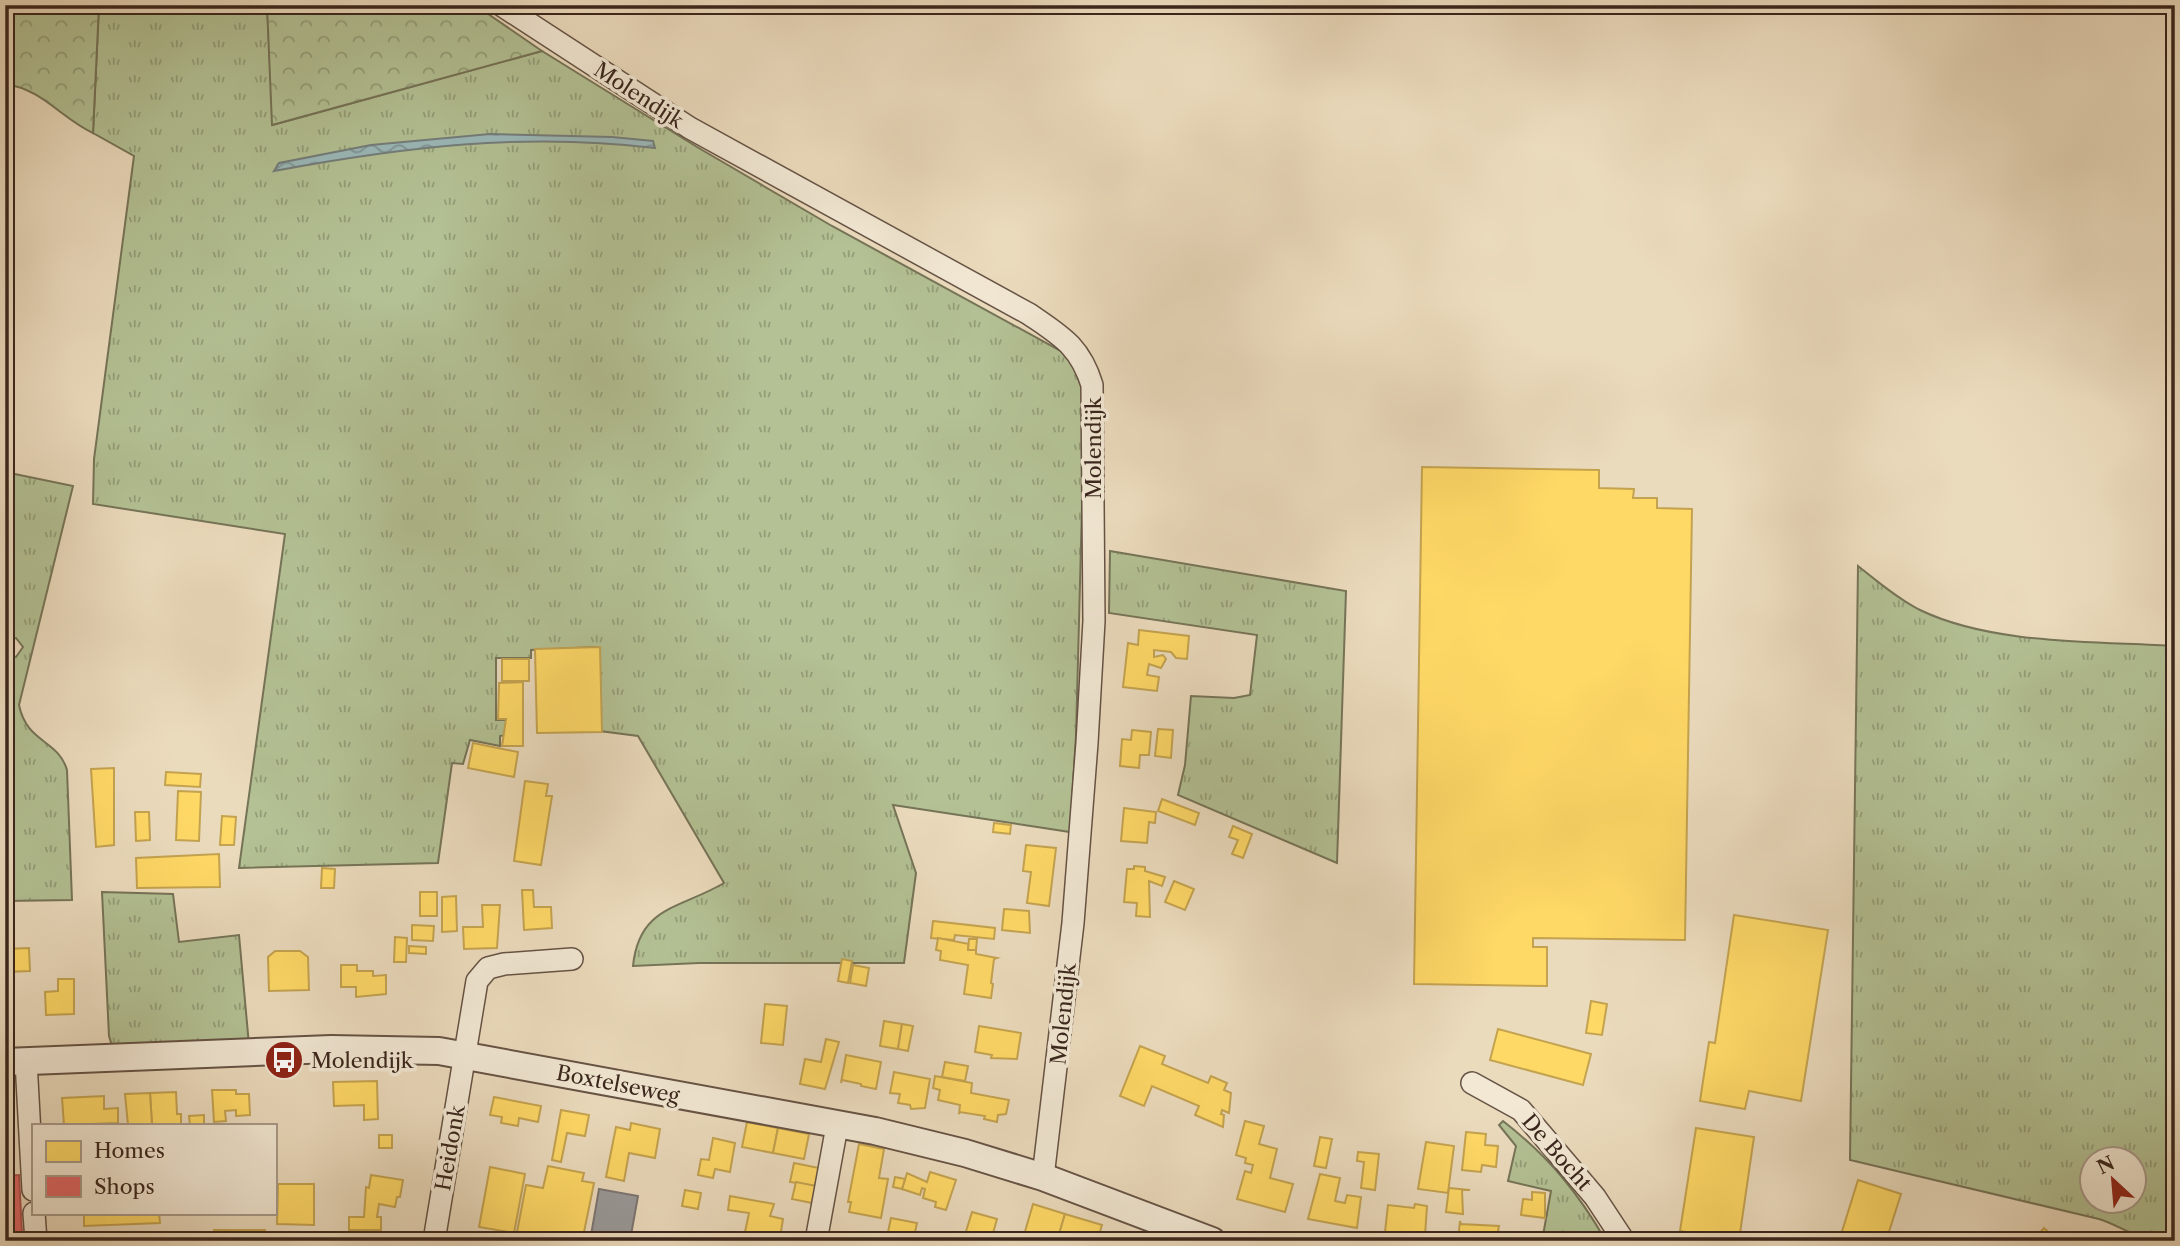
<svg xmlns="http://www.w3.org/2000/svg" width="2180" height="1246" viewBox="0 0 2180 1246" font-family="'Libre Caslon Text',serif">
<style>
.grass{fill:url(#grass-tufts);stroke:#767458;stroke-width:2;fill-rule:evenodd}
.forest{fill:url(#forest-crowns);stroke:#767458;stroke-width:2}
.water{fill:url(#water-waves);stroke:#747e7b;stroke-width:2}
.homes{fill:#ffd966;stroke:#c4a350;stroke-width:2}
.shops{fill:#e06666;stroke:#ae5350;stroke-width:2}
.industry{fill:#999;stroke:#7c7674;stroke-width:2}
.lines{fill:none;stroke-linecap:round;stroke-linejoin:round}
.minor-casing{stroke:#665345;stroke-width:24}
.tertiary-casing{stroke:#665345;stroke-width:30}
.minor{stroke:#f2e8d4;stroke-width:21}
.tertiary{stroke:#f2e8d4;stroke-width:26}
.labels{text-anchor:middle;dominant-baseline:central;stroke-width:7;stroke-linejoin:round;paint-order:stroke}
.street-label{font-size:21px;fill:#3a261d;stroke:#f2e8d4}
.poi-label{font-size:21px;fill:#3a261d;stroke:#f2e8d4;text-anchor:start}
</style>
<defs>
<pattern id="grass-tufts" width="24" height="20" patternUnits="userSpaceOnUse" patternTransform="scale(1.75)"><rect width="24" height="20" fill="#b3c194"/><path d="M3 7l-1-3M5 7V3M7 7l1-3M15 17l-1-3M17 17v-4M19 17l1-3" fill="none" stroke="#939d78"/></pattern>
<pattern id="forest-crowns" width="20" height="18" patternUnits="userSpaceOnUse" patternTransform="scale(1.75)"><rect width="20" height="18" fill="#b3c194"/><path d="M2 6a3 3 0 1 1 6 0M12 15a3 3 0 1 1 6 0" fill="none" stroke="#939d78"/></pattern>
<pattern id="water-waves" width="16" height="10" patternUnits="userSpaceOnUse" patternTransform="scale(1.75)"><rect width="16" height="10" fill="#9bb9ba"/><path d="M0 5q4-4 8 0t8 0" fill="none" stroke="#7f9697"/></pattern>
</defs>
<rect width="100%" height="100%" fill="#ebdbbd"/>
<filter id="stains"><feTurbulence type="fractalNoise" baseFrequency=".00286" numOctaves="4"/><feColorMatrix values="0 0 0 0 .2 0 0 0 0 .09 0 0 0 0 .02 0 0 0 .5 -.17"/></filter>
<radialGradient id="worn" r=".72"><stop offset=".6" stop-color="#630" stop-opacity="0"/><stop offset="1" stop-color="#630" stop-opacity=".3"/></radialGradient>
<g class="grass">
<path d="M99,5h168l6,120 269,-74 155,96 135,79 229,125 14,13 10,28 -9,344 -6,96 -177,-27 23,68 -12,90h-205l-66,3c6,-60 47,-57 91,-83l-86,-147 -38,-5 -4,-84 -65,3v8h-35v62h10v15l-6,1v10l-30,-6 -7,24 -11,-1 -14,100 -199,5 46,-334 -192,-30 1,-45 40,-303 -41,-23z"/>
<path d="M5,472l68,14 -54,219c8,39 39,34 48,65l5,130 -67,1v-246l11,2 7,-10 -7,-9 -11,2z"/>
<polygon points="1110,551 1346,591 1337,863 1178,795 1185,765 1191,696 1234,698 1250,695 1257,635 1109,613"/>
<path d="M1858,566c19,15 40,33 62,44 73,35 174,31 255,36v577l-12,18c-23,0 -42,-15 -64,-22l-249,-59zM2092,1158h42v42h-42z"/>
<polygon points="102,892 173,894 179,942 239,935 249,1045 113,1049 109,1036"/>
<path d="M1503,1121c46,36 74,70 103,120h-64l9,-50 -43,-10 8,-35 -17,-21z"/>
</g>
<g class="forest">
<path d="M5,5l6,3 88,-3 -6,128c-32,-15 -51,-44 -88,-49z"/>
<polygon points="267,5 475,5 542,51 272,125"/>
</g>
<path class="water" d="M490,134l122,3 41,4 2,7c-131,-16 -252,-1 -381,23l5,-8 92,-18z"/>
<g class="homes">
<polygon points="1422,467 1599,470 1599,488 1634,489 1633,498 1657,498 1657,508 1692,509 1685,940 1533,938 1533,947 1547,947 1547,986 1414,984"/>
<polygon points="1139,630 1189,636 1187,659 1176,658 1171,652 1154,650 1154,657 1163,655 1166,659 1161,668 1149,664 1147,675 1159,677 1157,691 1123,687 1128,643 1138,645"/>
<polygon points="600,647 602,732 537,733 535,649"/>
<rect x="502" y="659" width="27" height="22"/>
<polygon points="523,682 523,746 502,746 506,719 498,719 499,683"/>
<polygon points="1158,729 1173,730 1171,758 1155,756"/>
<polygon points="1132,730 1151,732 1149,755 1140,755 1139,768 1120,766 1122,739 1131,740"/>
<polygon points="473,743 518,752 514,777 468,768"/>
<polygon points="114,768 114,845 96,847 91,769"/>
<polygon points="166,772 201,774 200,787 165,785"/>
<polygon points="525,781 548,784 546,796 552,796 541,865 514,861"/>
<polygon points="178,791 201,792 199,841 176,840"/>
<polygon points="1162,799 1199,813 1195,825 1158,811"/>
<polygon points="1124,808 1156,812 1155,823 1149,822 1147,843 1121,841"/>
<polygon points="135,812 149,812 150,840 136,841"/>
<polygon points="222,816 236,817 234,845 220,845"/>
<polygon points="994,823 1011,825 1010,834 993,832"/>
<polygon points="1233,826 1252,834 1243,858 1232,854 1238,840 1229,837"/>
<polygon points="1026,845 1056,848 1049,906 1027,903 1031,872 1023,871"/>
<polygon points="219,854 220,887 137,888 136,858"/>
<polygon points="1134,866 1145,867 1145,871 1165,877 1162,886 1149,881 1150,917 1136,916 1137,903 1124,902 1127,869 1134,869"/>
<polygon points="322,868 335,869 334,888 321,888"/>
<polygon points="1174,881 1194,889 1185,910 1165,902"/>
<polygon points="522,890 533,890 534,907 551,907 552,928 524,930"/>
<rect x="420" y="892" width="17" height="24"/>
<polygon points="456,896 457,931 442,932 442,897"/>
<polygon points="482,905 500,905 497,948 464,949 463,927 483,927"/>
<polygon points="1004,909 1029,911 1030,933 1002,930"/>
<polygon points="1734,915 1828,930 1801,1101 1749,1091 1745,1109 1700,1101 1709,1042 1715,1043"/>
<polygon points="933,921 995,928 994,939 955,935 954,940 931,938"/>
<polygon points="412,925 434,926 433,941 412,940"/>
<polygon points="395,937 407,938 406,962 394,962"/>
<polygon points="938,938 969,944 968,950 976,950 976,954 997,958 994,959 991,983 993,984 991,998 964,994 968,965 940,960 941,951 936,950"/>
<polygon points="969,939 977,939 976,950 968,950"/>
<polygon points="409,946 426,947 426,954 409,953"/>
<polygon points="29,948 30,971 5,972 5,949"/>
<polygon points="275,951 300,951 308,957 309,990 269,991 268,957"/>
<polygon points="842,959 852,961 848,983 838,981"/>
<polygon points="341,965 357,965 357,971 373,971 373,976 386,975 386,994 356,997 356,987 341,987"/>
<polygon points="853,965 869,968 866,986 850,983"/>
<polygon points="58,979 74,979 74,1014 46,1015 45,992 58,991"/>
<polygon points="1591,1001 1607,1004 1602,1035 1586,1033"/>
<polygon points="765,1004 787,1006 783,1045 761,1043"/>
<polygon points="884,1021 902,1024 898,1049 880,1046"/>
<polygon points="902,1024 913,1026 908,1051 898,1049"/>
<polygon points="979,1026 1021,1033 1017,1059 991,1058 992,1055 975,1052"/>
<polygon points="1498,1029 1591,1054 1583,1085 1490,1060"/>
<polygon points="826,1039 839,1042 825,1089 800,1084 805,1059 821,1062"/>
<polygon points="1140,1046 1165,1056 1162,1064 1208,1083 1211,1076 1227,1083 1224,1090 1231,1093 1229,1113 1222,1110 1221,1114 1224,1115 1223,1127 1195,1115 1199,1106 1152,1086 1144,1106 1120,1096"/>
<polygon points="846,1055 881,1062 876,1089 861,1086 861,1084 842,1080 841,1083"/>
<polygon points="945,1062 968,1066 965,1081 942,1077"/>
<polygon points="894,1072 930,1079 925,1108 911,1109 910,1105 898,1103 900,1094 890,1093"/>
<polygon points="935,1076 972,1083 971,1093 1009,1100 1006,1114 998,1115 997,1122 984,1119 985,1116 960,1112 959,1114 960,1105 938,1100 940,1090 933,1088"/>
<polygon points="377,1081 378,1119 364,1120 364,1105 334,1106 333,1082"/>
<polygon points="212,1090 236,1090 236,1094 249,1094 250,1115 236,1116 236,1110 225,1111 226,1121 214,1122"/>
<polygon points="176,1092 177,1114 181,1114 181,1125 152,1125 150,1093"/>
<polygon points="150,1093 152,1125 128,1125 125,1094"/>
<polygon points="104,1096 104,1109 118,1108 118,1123 64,1125 62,1098"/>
<polygon points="494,1097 541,1106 538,1122 519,1118 518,1126 501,1123 502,1117 490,1115"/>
<polygon points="561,1110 589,1115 585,1136 567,1133 561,1162 552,1160"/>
<polygon points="204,1115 204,1125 190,1125 189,1116"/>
<polygon points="1245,1121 1264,1126 1259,1144 1277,1149 1270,1178 1293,1184 1285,1212 1237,1199 1245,1171 1251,1173 1253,1165 1245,1163 1246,1158 1236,1155"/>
<polygon points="747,1122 778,1128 773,1153 742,1147"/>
<polygon points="631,1123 660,1129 655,1158 629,1153 624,1181 606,1177 616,1127 630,1130"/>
<polygon points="778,1128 809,1134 804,1159 773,1153"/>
<polygon points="1696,1128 1754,1137 1739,1240 1680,1231"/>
<polygon points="1466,1132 1486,1134 1485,1145 1498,1146 1496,1167 1482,1165 1481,1172 1462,1170"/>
<rect x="379" y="1135" width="13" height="13"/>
<polygon points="1320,1137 1332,1139 1326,1168 1314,1166"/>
<polygon points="713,1138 735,1143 730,1172 715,1169 713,1178 698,1175 701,1159 709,1160"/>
<polygon points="1426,1142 1454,1146 1448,1193 1418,1189"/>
<polygon points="859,1144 884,1149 879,1178 888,1179 881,1218 849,1212 851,1202 848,1202"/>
<polygon points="1358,1152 1379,1154 1375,1190 1361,1188 1364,1162 1357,1161"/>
<polygon points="794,1163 819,1168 816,1186 790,1182"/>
<polygon points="548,1166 584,1173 582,1181 594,1183 583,1237 572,1235 570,1241 560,1241 517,1232 526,1185 543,1188"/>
<polygon points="490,1167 525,1174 514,1233 479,1227"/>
<polygon points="930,1172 956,1180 946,1210 935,1207 936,1202 923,1198 925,1189 922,1188 920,1195 902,1189 907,1173 927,1182"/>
<polygon points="1320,1174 1340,1178 1335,1201 1345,1203 1347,1195 1361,1197 1357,1228 1308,1219"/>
<polygon points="371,1175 403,1180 400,1197 397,1197 395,1207 379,1204 377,1217 381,1217 381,1230 349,1230 349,1217 364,1217 366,1187 369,1188"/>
<polygon points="895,1177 905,1179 902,1189 893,1187"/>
<polygon points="1858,1180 1901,1194 1888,1235 1901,1241 1839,1241"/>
<polygon points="796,1182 816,1186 812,1203 792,1199"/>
<polygon points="278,1184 314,1184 314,1225 277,1224"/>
<polygon points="1449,1188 1470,1190 1462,1190 1463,1214 1446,1212"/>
<polygon points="685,1190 701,1193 698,1209 682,1206"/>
<polygon points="1532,1192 1545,1193 1545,1218 1521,1215 1523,1199 1532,1200"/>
<polygon points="730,1196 774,1204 770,1216 783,1219 780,1238 755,1236 755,1234 745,1232 749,1213 728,1210"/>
<polygon points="1033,1204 1065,1214 1057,1241 1044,1241 1024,1235"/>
<polygon points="1415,1204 1427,1206 1425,1236 1424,1233 1385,1232 1388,1205 1414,1208"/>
<polygon points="972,1212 997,1219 992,1237 996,1241 963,1241"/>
<polygon points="84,1213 159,1213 160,1223 84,1226"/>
<polygon points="1065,1214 1102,1225 1097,1241 1057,1241"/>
<polygon points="891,1218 917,1223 914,1237 888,1232"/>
<polygon points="1460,1221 1461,1224 1499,1226 1496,1241 1458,1241"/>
<polygon points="2044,1228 2058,1241 2033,1241"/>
<polygon points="214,1230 265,1230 266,1241 215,1241"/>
<polygon points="326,1233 386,1234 386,1241 326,1241"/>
<polygon points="895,1233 913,1237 913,1241 894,1241"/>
<polygon points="720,1235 751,1241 719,1241"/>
</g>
<polygon class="shops" points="19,1175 22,1234 5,1234 5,1176"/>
<polygon class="industry" points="599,1189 638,1196 631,1235 649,1238 649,1241 590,1241"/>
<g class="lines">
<defs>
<g id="minor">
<path d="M501,5l189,123 339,186c32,22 51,32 63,71l2,236 -7,122 -14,180 -30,254"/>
<polyline points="26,1061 33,1190"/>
<polyline points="1472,1083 1521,1110 1595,1197 1624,1241"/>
<polyline points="34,1213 36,1241"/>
<polyline points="434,1241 477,981 488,968 504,964 572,959"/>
<polyline points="816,1241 837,1126"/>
</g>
<polyline id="tertiary" points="5,1062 331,1049 439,1051 875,1131 965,1153 1043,1177 1212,1241"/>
</defs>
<use href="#minor" class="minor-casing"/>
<use href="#tertiary" class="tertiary-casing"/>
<use href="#minor" class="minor"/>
<use href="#tertiary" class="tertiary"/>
</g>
<defs>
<symbol id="bus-disc" viewBox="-11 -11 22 22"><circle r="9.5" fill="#8f2418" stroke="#f2e8d4"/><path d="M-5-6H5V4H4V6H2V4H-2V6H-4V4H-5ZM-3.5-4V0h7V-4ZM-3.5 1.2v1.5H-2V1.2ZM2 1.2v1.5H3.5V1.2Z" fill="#fff"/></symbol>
</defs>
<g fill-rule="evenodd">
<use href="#bus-disc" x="262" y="1038" width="44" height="44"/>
</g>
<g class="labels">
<g class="street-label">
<text transform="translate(639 95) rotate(33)">Molendijk</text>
<text transform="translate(1093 448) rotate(-90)">Molendijk</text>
<text transform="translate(1063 1014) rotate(-84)">Molendijk</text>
<text transform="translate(618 1084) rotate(11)">Boxtelseweg</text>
<text transform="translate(450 1148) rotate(-80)">Heidonk</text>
<text transform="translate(1557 1152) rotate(49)">De Bocht</text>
</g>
<g class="poi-label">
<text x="311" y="1060">Molendijk</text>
</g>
</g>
<rect width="2180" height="1246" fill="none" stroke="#ebdbbd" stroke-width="28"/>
<rect x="7" y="7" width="2166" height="1232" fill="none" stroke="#3a261d" stroke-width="3.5"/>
<rect x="14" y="14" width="2152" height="1218" fill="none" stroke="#3a261d" stroke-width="2"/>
<rect x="32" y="1124" width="245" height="91" fill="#f2e8d4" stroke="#a89a8b" stroke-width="2"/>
<rect x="46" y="1141" width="35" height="21" fill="#ffd966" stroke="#a89a8b" stroke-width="2"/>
<text x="94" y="1158" font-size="21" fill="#3a261d">Homes</text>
<rect x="46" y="1176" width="35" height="21" fill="#e06666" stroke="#a89a8b" stroke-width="2"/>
<text x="94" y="1194" font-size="21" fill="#3a261d">Shops</text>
<g transform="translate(2113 1180) rotate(334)"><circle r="33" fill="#f2e8d4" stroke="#a89a8b" stroke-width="2"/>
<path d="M0-5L12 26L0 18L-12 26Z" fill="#8f2418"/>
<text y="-10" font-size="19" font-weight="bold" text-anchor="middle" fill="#3a261d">N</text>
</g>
<rect width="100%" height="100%" filter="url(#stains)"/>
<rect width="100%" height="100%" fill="url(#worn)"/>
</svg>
